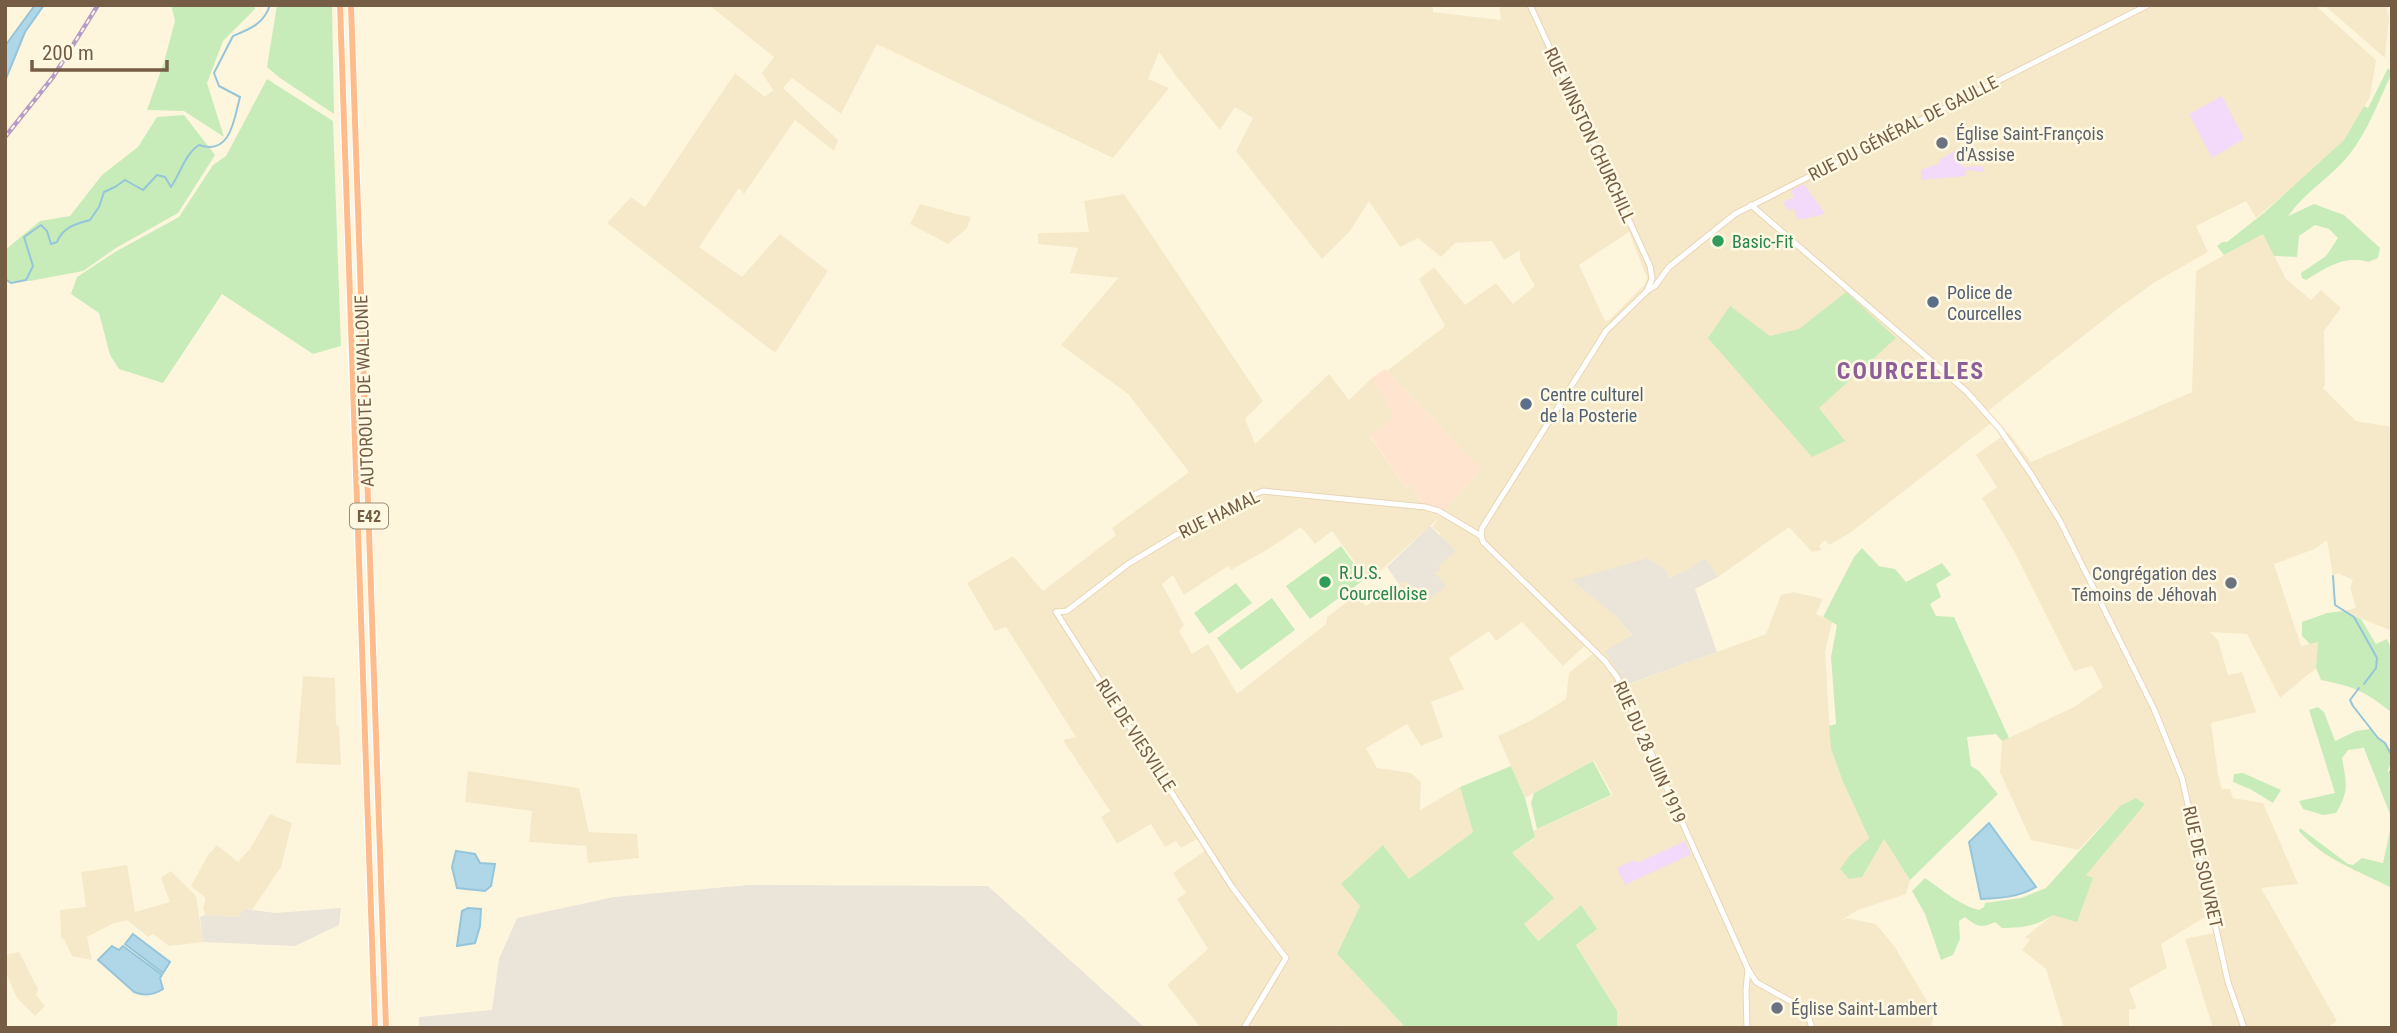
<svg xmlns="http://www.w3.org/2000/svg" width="2397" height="1033" viewBox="0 0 2397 1033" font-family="'Roboto Condensed',sans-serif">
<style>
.residential{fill:#f6e9ca;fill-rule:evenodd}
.commercial{fill:#ffe5cf}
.industrial{fill:#ebe4d9}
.education{fill:#f3d9fa}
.green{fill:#c7ecba}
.water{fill:#b0d7e8;stroke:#95c5db;stroke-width:2}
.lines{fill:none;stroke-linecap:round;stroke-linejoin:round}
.stream{stroke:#95c5db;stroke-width:2}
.secondary-casing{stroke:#e8d5b5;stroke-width:7}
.highway-casing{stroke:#fff;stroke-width:8}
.secondary{stroke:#fff;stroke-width:5}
.highway{stroke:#febc8d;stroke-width:6}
.rail-casing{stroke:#b99cc6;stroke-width:4.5}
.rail{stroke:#fff9e4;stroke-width:2;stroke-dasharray:5;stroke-linecap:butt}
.worship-dot{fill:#6b7280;stroke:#fff9e4;stroke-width:2.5}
.leisure-dot{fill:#2e9e5b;stroke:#fff9e4;stroke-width:2.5}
.service-dot{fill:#5c6f8a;stroke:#fff9e4;stroke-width:2.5}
.labels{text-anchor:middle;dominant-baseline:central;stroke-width:5;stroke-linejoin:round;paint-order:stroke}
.shield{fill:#fff9e4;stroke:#9e8c74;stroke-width:2}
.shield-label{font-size:16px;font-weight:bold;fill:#745d44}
.street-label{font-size:18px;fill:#745d44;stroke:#fff9e4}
.worship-label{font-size:18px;fill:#5b616d;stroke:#fff9e4;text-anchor:start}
.leisure-label{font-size:18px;fill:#27864d;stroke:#fff9e4;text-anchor:start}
.service-label{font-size:18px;fill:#4e5e75;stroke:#fff9e4;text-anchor:start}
.district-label{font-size:24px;font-weight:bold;letter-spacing:2px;fill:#8e5e99;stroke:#fff9e4}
</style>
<rect width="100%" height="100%" fill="#fef6dc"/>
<g class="residential">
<path d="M709,5h724v7l68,8 -2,-15h816l61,55 -6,37 -26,43 -40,38 -48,40 -10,-17 -50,25 12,26 -53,30 -40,29 -127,100 2,13 -140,109 -21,12 -4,-5 -6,6 3,4 -10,2 -23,-25 -71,50 -13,-18 -17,11 -20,8 -95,2 44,37 15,19 -3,2 -2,47 139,-51 15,-39 13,-3 29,7 -7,15 16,8 -7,30 6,97 12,33 26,56 -19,17 26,-3 8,-13 26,41 -4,14 -48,16 -18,11 7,-3 29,6 19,23 39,66 -3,15h-314v-17l-41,-67 5,-39 -44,36 -13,-17 -12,-71 23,-15 -2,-7 80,-36 -19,-35 -69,38 -27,-62 34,-16 34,-21 3,-26 27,-22 -8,-8 -25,23 -41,-44 -26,19 -7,-10 -40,27 15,31 -33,13 12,35 -22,9 -14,-22 -41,24 11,20 34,5 10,9 -1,28 40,-23 13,45 -64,47 -26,-34 -23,61 -23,48 69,74h-62l-2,-3 -3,3h-138l-34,-43 41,-36 -31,-50 9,-6 -13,-20 33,-23 -7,-12 -18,10 -5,-7 -11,6 -14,-23 -34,20 -16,-27 9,-6 -47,-71 13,-3 -70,-110 -11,4 -28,-48 46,-27 30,35 73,-56 -4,-7 77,-56 -61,-78 -67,-49 57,-67 -48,-5 8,-25 -40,-4v-11l51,-1 -5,-31 40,-7 139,207 -18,18 10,25 74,-70 20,26 23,-22 23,38 -25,21 36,51 4,-4 14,21 16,11 41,-47 -94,-98 58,-45 -26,-47 15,-12 31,38 31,-22 17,21 22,-18 -15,-26v-10l-16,10 -12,-19 -37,2 -14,14 -23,-19 -18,9 -31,-46 -19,30 -28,28 -86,-108 17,-33 -18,-11 -15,23 -44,-54 -17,-24 -11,27 21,9 -56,70 -236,-114 -36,70 -49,-36 -9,10 55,52 -4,11 -39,-31 -51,74 -5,-6 -40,59 43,30 38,-43 48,37 -53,82 -168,-130 24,-26 14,10 90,-134 30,24 8,-7 -11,-17 12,-16zM1629,232l18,46 -2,6 -36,36 -4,1 -26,-56zM1439,518l-7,9 8,6 -2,33 -11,36 -21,-22 -40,26 -10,-11 -29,22 -1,7 -89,70 -29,-50 -16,10 -13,-23 5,-6 -22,-41 11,-9 11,20 44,-29 3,4 34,-19 36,-24 14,17 17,-13 37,50z"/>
<polygon points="2324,5 2386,5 2389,18 2385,58"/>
<polygon points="920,204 957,214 971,217 967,228 948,244 910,224"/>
<polygon points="2263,233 2286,279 2311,300 2321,290 2341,308 2324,331 2325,385 2323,388 2356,421 2392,427 2392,631 2343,611 2356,608 2350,587 2353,580 2338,573 2333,576 2327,540 2315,549 2274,564 2301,646 2318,642 2316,668 2280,698 2247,634 2210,632 2218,640 2228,675 2242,672 2256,712 2211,723 2218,774 2222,789 2230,789 2233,798 2263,803 2298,884 2261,888 2337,1021 2327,1028 2213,1028 2185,939 2213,933 2210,914 2161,944 2167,968 2129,989 2136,1006 2136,1009 2129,1010 2129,1028 2064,1028 2046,969 2022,950 2030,940 2025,937 2053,915 2093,879 2085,875 2144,804 2120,806 2078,850 2031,840 2000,772 2002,741 2074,707 2103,687 2092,666 2074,671 2013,549 1982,498 1997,487 1976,455 2008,432 2031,462 2192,392 2196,271"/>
<polygon points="303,676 335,678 336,725 339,726 341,765 296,763"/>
<polygon points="468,771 579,788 589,832 637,834 639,858 588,863 586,846 529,842 532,811 465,802"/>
<polygon points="270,814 292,823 281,867 252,910 245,909 239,917 205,915 203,907 206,898 191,886 208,855 217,845 238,862 250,849"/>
<polygon points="127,865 135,912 170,902 161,878 171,871 196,896 203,942 169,946 153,934 148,937 127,920 112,924 87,937 92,960 72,956 64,939 61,938 60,910 86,907 81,872"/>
<polygon points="19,952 38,989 36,995 45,1006 35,1016 17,998 5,971 5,955"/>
</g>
<polygon class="commercial" points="1385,369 1481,469 1441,515 1424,505 1410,484 1406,488 1370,436 1394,416 1372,378"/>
<g class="industrial">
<polygon points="1430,526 1456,551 1438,566 1441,569 1435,573 1446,586 1426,602 1406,581 1399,584 1387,567"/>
<polygon points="1648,558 1666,570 1668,578 1688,570 1705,558 1718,577 1695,589 1717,652 1626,685 1605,651 1632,635 1617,617 1572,580"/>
<polygon points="749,885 988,886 1145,1028 419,1028 419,1017 492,1010 499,959 517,918 614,897"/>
<polygon points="341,908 339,925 295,946 203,942 200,917 205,915 238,917 245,909 276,913"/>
</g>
<g class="education">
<polygon points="2222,96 2244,139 2212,158 2189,114"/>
<polygon points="1955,151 1963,167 1984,166 1984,172 1966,170 1966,176 1921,180 1921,170 1940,163 1939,160"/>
<polygon points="1804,184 1825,214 1798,220 1794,209 1788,210 1783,202 1794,197 1791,190"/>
<polygon points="1685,841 1691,854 1625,885 1617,868 1635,860 1637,863"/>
</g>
<g class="green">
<polygon points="171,5 254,5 255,9 223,41 207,83 224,137 184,111 147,110 164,62 175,21"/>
<polygon points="277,5 332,5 334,114 280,78 267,67"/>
<path d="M2388,68l4,5c-13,27 -24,58 -43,82 -18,22 -44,37 -61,61l26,-12 30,11 36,33 -2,10 -10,4c-22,-8 -43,6 -62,18l-4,-2 -1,-5 25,-17 12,-18 -9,-9 -14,-4 -16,11 -2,21 -23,-1 -11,-22 -39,21 -7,-9 5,-4h5l38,-30 79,-72 20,-34 4,2z"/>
<polygon points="267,79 333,121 341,346 313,354 222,294 163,383 119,369 110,355 99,313 71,294 77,277 115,252 179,217 213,165 226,156"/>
<polygon points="184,115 215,155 178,213 116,248 83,271 30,281 5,282 5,250 40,221 70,216 102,175 138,147 157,117"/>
<polygon points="1846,292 1896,338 1819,408 1845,441 1812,457 1708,338 1730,306 1770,336 1799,329"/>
<polygon points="1341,546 1365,579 1310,619 1286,586"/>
<polygon points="1862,548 1879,566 1895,569 1906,582 1942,563 1951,575 1936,584 1941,597 1930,604 1936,616 1954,617 2009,738 2002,741 1996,734 1967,737 1971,766 1979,771 1998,794 1910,880 1884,839 1862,877 1849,879 1840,869 1850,855 1869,838 1843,782 1831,749 1829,726 1836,724 1831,657 1837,625 1823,617 1854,557"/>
<polygon points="1236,583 1252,603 1209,634 1194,613"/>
<polygon points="1272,598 1295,630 1241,670 1217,638"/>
<path d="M2343,611l18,8 15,25 11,-5 5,12v62c-27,-22 -37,-26 -71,-33l-5,-12 2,-26 -8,2 -8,-8v-14l25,-9z"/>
<path d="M2318,707l6,5 11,29 21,-10 14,-2 15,15 7,15 -4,12 4,9v39l-29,-73v2l-15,2 -6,8c4,25 8,32 -6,55l-13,2 -20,-6 -4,-8 36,-8 -26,-83z"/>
<polygon points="1593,761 1611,795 1537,829 1531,803 1534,793"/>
<polygon points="1511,766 1525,798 1535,837 1512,853 1554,898 1524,924 1538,941 1581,905 1597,929 1576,945 1617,1011 1617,1028 1406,1028 1337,954 1360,906 1341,884 1383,845 1409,879 1473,832 1460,787"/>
<polygon points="2243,773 2281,790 2273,803 2250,789 2233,782 2234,774"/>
<path d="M2136,798l9,6 -59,71 7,3 -16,44 -24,-7c-17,11 -30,13 -51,13l-7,-6c-14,7 -19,4 -30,-5l-6,4 1,18 -7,16 -12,5 -16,-46 -13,-23 13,-13c16,11 36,28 54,32l5,-3 1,-4 36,-5 25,-10 74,-82z"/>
<path d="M2392,821v67c-33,-17 -68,-28 -93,-57l1,-3 48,36 5,1 9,-7 21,5z"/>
</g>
<g class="water">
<polygon points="35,5 44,5 25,32 5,81 5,46"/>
<path d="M1989,823l47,64c-18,10 -33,11 -55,12l-12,-57z"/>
<polygon points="456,851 475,854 480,863 495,864 491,886 485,891 457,888 452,867"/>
<polygon points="468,908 481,909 480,926 475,943 457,946 462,911"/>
<polygon points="133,934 170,962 163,973 125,944"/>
<path d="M112,946l7,4 4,-4 39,29 -2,3 3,11c-9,6 -19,7 -29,3l-36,-32z"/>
</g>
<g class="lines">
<g class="stream">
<path d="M5,279l6,4 15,-3 7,-14 -9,-29 17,-12 6,6 4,13 6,-2c6,-15 18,-18 33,-22l9,-13 5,-15 11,-5 10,-7 18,10 14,-15 8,2 6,10c10,-15 14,-33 28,-42 32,11 35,-26 41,-48l-21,-11 -5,-13 19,-37c17,-7 31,-12 37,-31"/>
<polyline points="2333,576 2335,605 2354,617 2377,658 2376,668 2364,684"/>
<polyline points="2359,688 2350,700 2353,706 2378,738 2385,743 2392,756"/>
<polyline points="2392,769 2390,772 2392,778"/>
</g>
<defs>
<g id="secondary">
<polyline points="1530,5 1650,266 1652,279 1647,291"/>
<polyline points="1751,205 1966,391 1999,428 2031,474 2060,521 2154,709 2182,778 2228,982 2244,1028"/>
<polyline points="1056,612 1232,887 1286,958 1244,1028"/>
<polyline points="1056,612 1067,611 1128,564 1176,535 1235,502 1263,491 1425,507 1439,511 1481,536"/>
<polyline points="1747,1028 1746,990 1748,969"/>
<polyline points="1812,1028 1808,1015 1803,1008 1756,982 1748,969 1617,677 1605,661 1483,542 1481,536 1482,528 1606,331 1647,291 1655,286 1669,267 1735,214 2148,5"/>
</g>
<g id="highway">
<polyline points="340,5 375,1028"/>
<polyline points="351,5 386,1028"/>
</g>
</defs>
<use href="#secondary" class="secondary-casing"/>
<use href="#highway" class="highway-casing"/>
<use href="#secondary" class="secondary"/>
<use href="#highway" class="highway"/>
<defs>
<polyline id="rail" points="5,137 53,77 98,5"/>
</defs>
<use href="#rail" class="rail-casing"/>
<use href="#rail" class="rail"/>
</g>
<g class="worship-dot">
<circle cx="1942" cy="143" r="7"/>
<circle cx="2231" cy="583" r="7"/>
<circle cx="1777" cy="1008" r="7"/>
</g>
<g class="leisure-dot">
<circle cx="1718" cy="241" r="7"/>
<circle cx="1325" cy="582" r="7"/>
</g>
<g class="service-dot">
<circle cx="1933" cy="302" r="7"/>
<circle cx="1526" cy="404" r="7"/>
</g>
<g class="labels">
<rect class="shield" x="350" y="503.5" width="38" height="25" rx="5"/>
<g class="shield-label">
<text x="369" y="516">E42</text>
</g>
<g class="street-label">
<text transform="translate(1903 128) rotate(-27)">RUE DU GÉNÉRAL DE GAULLE</text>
<text transform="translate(1590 135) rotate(65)">RUE WINSTON CHURCHILL</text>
<text transform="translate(364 391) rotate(-92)">AUTOROUTE DE WALLONIE</text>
<text transform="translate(1219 514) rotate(-26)">RUE HAMAL</text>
<text transform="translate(1136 735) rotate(57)">RUE DE VIESVILLE</text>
<text transform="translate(1650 752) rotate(66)">RUE DU 28 JUIN 1919</text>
<text transform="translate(2203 867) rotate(77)">RUE DE SOUVRET</text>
</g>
<g class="worship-label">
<text x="1956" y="133">Église Saint-François<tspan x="1956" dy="21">d'Assise</tspan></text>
<text x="2217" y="573" text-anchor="end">Congrégation des<tspan x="2217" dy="21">Témoins de Jéhovah</tspan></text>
<text x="1791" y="1008">Église Saint-Lambert</text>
</g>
<g class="leisure-label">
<text x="1732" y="241">Basic-Fit</text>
<text x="1339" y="572">R.U.S.<tspan x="1339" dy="21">Courcelloise</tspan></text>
</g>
<g class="service-label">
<text x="1947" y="292">Police de<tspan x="1947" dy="21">Courcelles</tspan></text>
<text x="1540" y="394">Centre culturel<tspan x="1540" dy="21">de la Posterie</tspan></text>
</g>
<g class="district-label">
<text x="1911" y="371">COURCELLES</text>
</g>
</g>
<rect width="2397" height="1033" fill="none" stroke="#745d44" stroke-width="14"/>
<path d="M32 60v10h135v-10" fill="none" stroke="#745d44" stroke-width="3.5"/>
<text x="42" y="60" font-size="21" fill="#745d44" stroke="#fff9e4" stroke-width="5" paint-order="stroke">200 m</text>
</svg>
